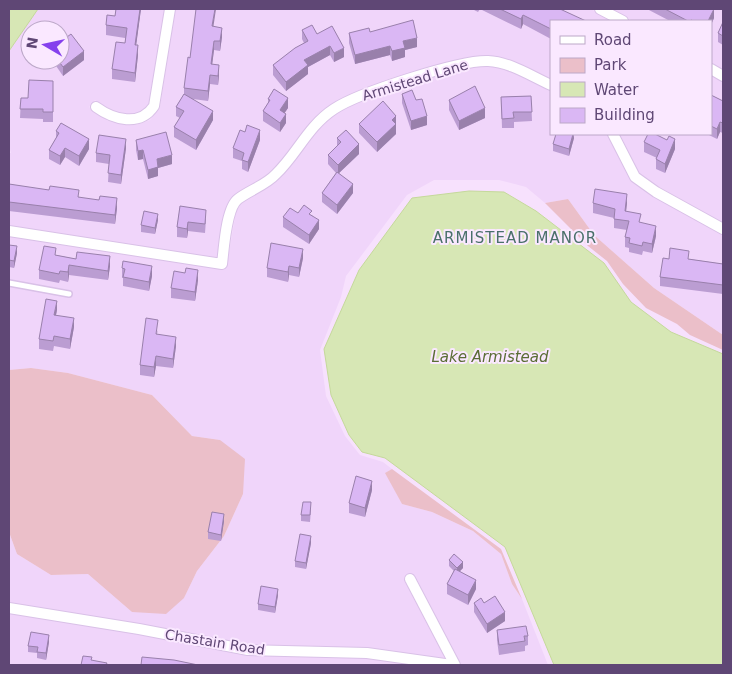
<svg xmlns="http://www.w3.org/2000/svg" width="732" height="674" viewBox="0 0 732 674" font-family="'DejaVu Sans',sans-serif">
<style>
.residential{fill:#f0d5fa;fill-rule:evenodd}
.green{fill:#ebbfc9}
.water{fill:#d7e7b5;stroke:#c5d99b}
.lines{fill:none;stroke-linecap:round;stroke-linejoin:round}
.service-casing{stroke:#d9c1e7;stroke-width:8}
.minor-casing{stroke:#d9c1e7;stroke-width:12}
.service{stroke:#fff;stroke-width:5}
.minor{stroke:#fff;stroke-width:10}
.wall{fill:#bb9dd2}
.shaded-wall{fill:#9980ab}
.building{fill:#dab7f4;stroke:#9980ab}
.labels{text-anchor:middle;dominant-baseline:central;stroke-width:4;stroke-linejoin:round;paint-order:stroke}
.street-label{font-size:14px;fill:#5f4775;stroke:#fae8ff}
.neighbourhood-label{font-size:15px;letter-spacing:1px;fill:#4a706a;stroke:#fae8ff}
.water-label{font-size:15px;font-style:italic;fill:#5a6d35;stroke:#fae8ff}
</style>
<rect width="100%" height="100%" fill="#f7e1fd"/>
<g class="residential">
<path d="M38,9h127l-15,96 -6,7 -7,3 -26,-3 -16,-12 -6,7 19,14 29,4 13,-5 10,-13 15,-98h416l22,12h-62v59l-38,-19 -23,-4h-22l-106,33 -32,16 -25,23 -33,43 -40,26 -6,11 -8,49 -209,-31v-74h2l-2,-8v-94zM30,30h30v30h-30z"/>
<polygon points="610,9 723,9 723,71 711,64 711,21 633,21"/>
<polygon points="471,66 489,66 508,70 551,91 551,134 607,134 632,181 653,196 723,235 723,335 654,288 594,235 568,199 545,203 526,187 499,180 434,180 407,195 346,276 341,297 320,350 326,396 345,436 360,455 383,462 392,469 386,473 402,504 432,512 473,531 501,554 512,584 522,599 548,665 461,665 413,574 404,577 446,660 367,648 248,646 9,604 9,532 17,554 51,575 88,574 132,612 184,598 197,571 224,536 243,494 220,440 192,436 152,395 68,373 31,368 9,370 9,236 221,268 227,264 236,211 240,203 280,178 313,134 337,113 366,98"/>
<polygon points="711,75 723,82 723,224 639,175 618,134 711,134"/>
<polygon points="9,613 138,634 247,655 367,658 422,665 9,665"/>
</g>
<g class="green">
<polygon points="568,199 594,235 654,288 723,335 723,350 690,335 677,324 646,308 623,284 607,261 588,246 545,203"/>
<polygon points="31,368 68,373 152,395 192,436 220,440 245,459 243,494 224,536 197,571 184,598 166,614 132,612 88,574 51,575 17,554 9,532 9,370"/>
<polygon points="392,469 501,549 522,599 512,584 501,554 473,531 432,512 402,504 385,473"/>
</g>
<g class="water">
<polygon points="9,9 38,9 9,51"/>
<polygon points="469,191 504,192 536,211 604,263 631,302 671,332 723,354 723,665 554,665 505,547 385,458 362,452 349,435 331,395 324,349 359,270 412,198"/>
</g>
<g class="lines">
<defs>
<polyline id="service" points="9,283 69,294"/>
<g id="minor">
<polyline points="600,9 623,21"/>
<polyline points="711,69 723,76"/>
<path d="M96,107c18,13 44,20 58,-1l16,-97"/>
<polyline points="613,134 635,177 656,192 723,229"/>
<path d="M9,231l213,33c2,-16 4,-56 16,-65 12,-9 28,-14 38,-25 21,-20 32,-48 58,-65 24,-16 125,-49 154,-48 22,1 43,15 63,24"/>
<polyline points="410,579 455,665"/>
<polyline points="9,608 139,629 248,650 367,653 452,665"/>
</g>
</defs>
<use href="#service" class="service-casing"/>
<use href="#minor" class="minor-casing"/>
<use href="#service" class="service"/>
<use href="#minor" class="minor"/>
</g>
<g class="wall">
<polygon points="116,9 141,9 136,45 138,55 135,82 112,79 112,69 125,43 125,38 106,35 106,25 115,16"/>
<polygon points="472,9 480,9 478,12"/>
<polygon points="480,9 560,9 551,21 551,39 523,24 521,29"/>
<polygon points="647,9 713,9 714,18 711,25 711,21 670,21"/>
<polygon points="723,22 723,45 718,42 718,33"/>
<polygon points="214,27 222,37 220,51 214,50 212,64 219,75 218,85 210,84 208,101 193,99 213,120 196,150 174,137 174,127 180,118 176,116 176,107 184,94 184,88 190,58"/>
<polygon points="302,30 317,34 344,57 334,62 330,55 308,67 308,74 286,91 273,75 273,65 304,43 302,39"/>
<polygon points="370,32 417,47 405,50 405,57 392,61 390,55 355,64 349,43 349,33"/>
<polygon points="63,40 84,60 63,76 52,60 60,60"/>
<polygon points="53,81 53,122 43,122 43,119 20,118 21,98 28,98"/>
<polygon points="402,94 416,100 427,125 411,130 402,103"/>
<polygon points="711,95 723,101 723,133 720,132 717,139 707,134 711,134"/>
<polygon points="531,96 532,121 514,122 514,128 502,128 501,97"/>
<polygon points="268,99 288,108 284,113 286,123 280,132 263,121 263,111 268,103"/>
<polygon points="449,100 485,118 459,130 449,110"/>
<polygon points="359,124 396,134 377,152 359,133"/>
<polygon points="56,131 89,149 79,166 65,157 60,165 49,159 49,150 56,138"/>
<polygon points="574,134 574,138 569,156 553,151 553,144"/>
<polygon points="337,138 359,154 339,173 353,193 337,214 322,202 322,193 336,173 328,164 328,155 337,146"/>
<polygon points="136,140 172,164 158,168 158,176 148,179 143,159 138,160 136,150"/>
<polygon points="260,140 248,172 242,169 242,161 233,158 233,148"/>
<polygon points="644,142 675,149 665,173 656,169 656,159 657,158 644,152"/>
<polygon points="126,148 121,184 108,182 109,164 96,162 96,153"/>
<polygon points="9,184 79,197 117,208 115,224 9,211"/>
<polygon points="593,203 627,203 626,211 656,236 652,253 643,251 642,255 629,252 629,248 625,247 625,237 627,230 614,228 614,218 593,213"/>
<polygon points="180,206 206,219 205,233 188,231 187,238 177,237 177,227"/>
<polygon points="298,213 312,215 319,229 309,244 283,227 283,217"/>
<polygon points="158,220 155,234 141,232 141,225"/>
<polygon points="9,245 17,253 14,268 9,267"/>
<polygon points="56,255 110,266 108,280 69,275 68,282 60,280 59,283 39,279 39,270"/>
<polygon points="303,258 299,277 289,275 288,282 267,277 267,268"/>
<polygon points="669,259 689,259 723,264 723,294 660,286 660,277"/>
<polygon points="122,268 152,276 149,291 123,286 123,278 122,278"/>
<polygon points="198,280 195,301 171,298 171,288"/>
<polygon points="57,310 56,315 74,327 70,349 54,346 53,351 39,349 39,339"/>
<polygon points="158,330 157,334 176,346 173,368 156,366 154,377 140,375 140,365"/>
<polygon points="372,490 365,517 349,513 349,503"/>
<polygon points="311,509 310,522 301,521 301,515"/>
<polygon points="224,521 221,541 208,539 208,532"/>
<polygon points="311,543 306,569 295,567 295,561"/>
<polygon points="449,560 463,568 460,571 476,589 468,605 447,594 447,584 454,571 449,566"/>
<polygon points="278,595 275,613 258,610 258,604"/>
<polygon points="474,603 484,603 505,621 487,633 474,612"/>
<polygon points="497,630 528,636 528,645 525,646 525,651 499,655 497,640"/>
<polygon points="49,642 46,660 37,658 37,653 28,652 28,646"/>
</g>
<g class="shaded-wall">
<polygon points="140,9 141,9 135,54 135,45"/>
<polygon points="215,9 216,9 212,36 212,26"/>
<polygon points="714,9 714,18 711,25 711,21 708,21"/>
<polygon points="523,15 523,24 521,29 521,19"/>
<polygon points="222,28 222,37 220,51 220,41"/>
<polygon points="417,38 417,47 405,50 405,57 392,61 392,51 403,41"/>
<polygon points="214,41 214,50 211,74 211,64"/>
<polygon points="138,45 138,55 135,82 135,73"/>
<polygon points="330,46 330,55 308,67 308,74 286,91 286,82 304,60"/>
<polygon points="390,46 390,55 355,64 355,55"/>
<polygon points="344,48 344,57 334,62 334,53"/>
<polygon points="84,51 84,60 63,76 63,67"/>
<polygon points="219,65 219,75 218,85 218,76"/>
<polygon points="210,75 210,84 208,101 208,91"/>
<polygon points="288,98 288,108 280,120 280,110"/>
<polygon points="485,108 485,118 459,130 459,121"/>
<polygon points="213,111 213,120 196,150 196,140"/>
<polygon points="286,114 286,123 280,132 280,123"/>
<polygon points="396,116 396,134 377,152 377,142 392,120"/>
<polygon points="427,116 427,125 411,130 411,121"/>
<polygon points="720,122 720,132 717,139 717,129"/>
<polygon points="260,130 260,140 248,172 248,162"/>
<polygon points="573,134 574,138 569,156 569,149"/>
<polygon points="89,139 89,149 79,166 79,156"/>
<polygon points="126,139 126,148 121,184 121,175"/>
<polygon points="675,139 675,149 665,173 665,164"/>
<polygon points="359,144 359,154 338,174 338,165"/>
<polygon points="65,148 65,157 60,165 60,156"/>
<polygon points="143,150 143,159 138,160 138,151"/>
<polygon points="172,155 172,164 158,168 158,176 148,179 148,170 157,159"/>
<polygon points="353,184 353,193 337,214 337,205"/>
<polygon points="627,194 627,203 625,220 625,211"/>
<polygon points="117,198 117,208 115,224 115,215"/>
<polygon points="158,214 158,220 155,234 155,228"/>
<polygon points="319,220 319,229 309,244 309,235"/>
<polygon points="188,222 188,231 187,238 187,229"/>
<polygon points="656,226 656,236 652,253 652,244"/>
<polygon points="17,246 17,253 14,268 14,261"/>
<polygon points="303,249 303,258 299,277 299,268"/>
<polygon points="110,256 110,266 108,280 108,271"/>
<polygon points="69,265 69,275 68,282 68,272"/>
<polygon points="152,266 152,276 149,291 149,282"/>
<polygon points="289,266 289,275 288,282 288,272"/>
<polygon points="198,270 198,280 195,301 195,292"/>
<polygon points="57,301 57,310 54,324 54,315"/>
<polygon points="74,318 74,327 70,349 70,339"/>
<polygon points="176,337 176,346 173,368 173,359"/>
<polygon points="156,356 156,366 154,377 154,367"/>
<polygon points="372,481 372,490 365,517 365,508"/>
<polygon points="224,514 224,521 221,541 221,535"/>
<polygon points="311,536 311,543 306,569 306,563"/>
<polygon points="463,562 463,568 457,574 457,568"/>
<polygon points="476,580 476,589 468,605 468,595"/>
<polygon points="278,589 278,595 275,613 275,607"/>
<polygon points="505,612 505,621 487,633 487,624"/>
<polygon points="49,635 49,642 46,660 46,653"/>
</g>
<g class="building">
<polygon points="116,9 140,9 135,45 138,45 135,73 112,69 116,42 125,43 127,28 106,25 107,15 115,16"/>
<polygon points="196,9 215,9 212,26 222,28 220,41 214,41 211,64 219,65 218,76 210,75 208,91 184,88 188,57 190,58"/>
<polygon points="500,9 560,9 586,21 551,21 551,29 523,15 521,19"/>
<polygon points="665,9 714,9 708,21 694,21 691,20 690,21 688,21"/>
<polygon points="413,20 417,38 403,41 405,48 392,51 390,46 355,55 349,33 369,28 370,32"/>
<polygon points="723,22 723,36 718,33"/>
<polygon points="312,25 317,34 332,26 344,48 334,53 330,46 304,60 308,65 286,82 273,65 295,48 308,41 302,30"/>
<polygon points="71,34 84,51 63,67 58,60 60,60 60,36 63,40"/>
<polygon points="29,80 53,81 53,112 43,112 43,109 20,109 21,98 28,98"/>
<polygon points="475,86 485,108 459,121 449,100"/>
<polygon points="274,89 288,98 280,110 286,114 280,123 263,111 270,100 268,99"/>
<polygon points="412,90 416,100 422,99 427,116 411,121 402,94"/>
<polygon points="184,94 213,111 196,140 174,127 184,111 176,107"/>
<polygon points="711,95 723,101 723,123 720,122 717,129 711,126"/>
<polygon points="531,96 532,112 513,112 514,118 502,119 501,97"/>
<polygon points="383,101 396,116 392,120 396,124 377,142 359,124"/>
<polygon points="61,123 89,139 79,156 65,148 60,156 49,150 59,133 56,131"/>
<polygon points="247,125 260,130 248,162 242,160 244,153 233,148 240,130 245,132"/>
<polygon points="346,130 359,144 338,165 328,155 341,142 337,138"/>
<polygon points="166,132 172,155 157,159 158,167 148,170 143,150 138,151 136,140"/>
<polygon points="556,134 573,134 569,149 553,144"/>
<polygon points="648,134 655,134 667,140 669,136 675,139 665,164 656,159 660,150 644,142"/>
<polygon points="99,135 126,139 121,175 108,173 110,155 96,153"/>
<polygon points="337,172 353,184 337,205 322,193"/>
<polygon points="9,184 49,190 50,186 79,190 78,197 99,200 100,196 117,198 115,215 9,202"/>
<polygon points="595,189 627,194 625,211 641,214 639,222 656,226 652,244 643,242 642,246 629,243 630,238 625,237 629,221 614,219 615,209 593,203"/>
<polygon points="304,205 312,211 309,214 319,220 309,235 283,217 290,208 298,213"/>
<polygon points="180,206 206,210 205,224 188,222 187,229 177,227"/>
<polygon points="144,211 158,214 155,228 141,225"/>
<polygon points="271,243 303,249 299,268 289,266 288,272 267,268"/>
<polygon points="9,245 17,246 14,261 9,260"/>
<polygon points="44,246 56,248 55,255 76,259 77,252 110,256 108,271 69,265 68,272 60,271 59,274 39,270"/>
<polygon points="670,248 689,251 688,259 723,264 723,285 660,277 663,258 669,259"/>
<polygon points="123,261 152,266 149,282 123,277 125,269 122,268"/>
<polygon points="186,268 198,270 195,292 171,288 174,271 185,273"/>
<polygon points="46,299 57,301 54,315 74,318 70,339 54,336 53,341 39,339"/>
<polygon points="146,318 158,320 156,334 176,337 173,359 156,356 154,367 140,365"/>
<polygon points="356,476 372,481 365,508 349,503"/>
<polygon points="303,502 311,502 310,515 301,515"/>
<polygon points="212,512 224,514 221,535 208,532"/>
<polygon points="300,534 311,536 306,563 295,561"/>
<polygon points="454,554 463,562 457,568 449,560"/>
<polygon points="455,569 476,580 468,595 447,584"/>
<polygon points="261,586 278,589 275,607 258,604"/>
<polygon points="495,596 505,612 487,624 474,603 481,598 484,603"/>
<polygon points="526,626 528,636 524,636 525,641 499,645 497,630"/>
<polygon points="31,632 49,635 46,653 37,652 38,647 28,646"/>
<polygon points="83,656 92,657 91,660 107,663 106,665 78,665 81,665"/>
<polygon points="142,657 174,660 198,665 141,665"/>
</g>
<g class="labels">
<g class="street-label">
<text transform="translate(415 80) rotate(-17)">Armistead Lane</text>
<text transform="translate(215 642) rotate(9)">Chastain Road</text>
</g>
<g class="neighbourhood-label">
<text x="515" y="238">ARMISTEAD MANOR</text>
</g>
<g class="water-label">
<text x="490" y="357">Lake Armistead</text>
</g>
</g>
<rect width="732" height="674" fill="none" stroke="#5f4775" stroke-width="20"/>
<rect x="550" y="20" width="162" height="115" fill="#fae8ff" stroke="#bca8c8"/>
<rect x="560" y="36" width="25" height="8" fill="#ffffff" stroke="#bca8c8"/>
<text x="594" y="45" font-size="15" fill="#5f4775">Road</text>
<rect x="560" y="58" width="25" height="15" fill="#ebbfc9" stroke="#bca8c8"/>
<text x="594" y="70" font-size="15" fill="#5f4775">Park</text>
<rect x="560" y="82" width="25" height="15" fill="#d7e7b5" stroke="#bca8c8"/>
<text x="594" y="95" font-size="15" fill="#5f4775">Water</text>
<rect x="560" y="108" width="25" height="15" fill="#dab7f4" stroke="#bca8c8"/>
<text x="594" y="120" font-size="15" fill="#5f4775">Building</text>
<g transform="translate(45 45) rotate(279)"><circle r="24" fill="#fae8ff" stroke="#bca8c8"/>
<path d="M0-4L9 19L0 12L-9 19Z" fill="#8540ed"/>
<text y="-8" font-size="14" font-weight="bold" text-anchor="middle" fill="#5f4775">N</text>
</g>
</svg>
